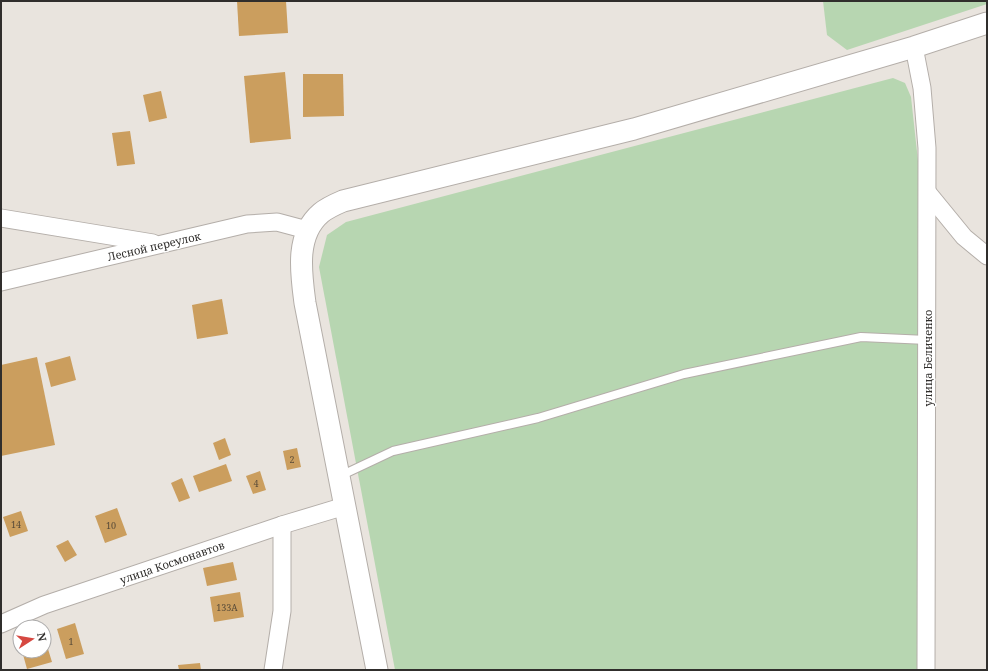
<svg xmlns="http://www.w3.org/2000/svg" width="988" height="671" viewBox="0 0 988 671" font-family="'Noto Serif',serif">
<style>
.green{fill:#b7d6b1}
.building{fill:#cb9e5e}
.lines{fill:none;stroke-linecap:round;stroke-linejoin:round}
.service-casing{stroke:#b4aea9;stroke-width:10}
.minor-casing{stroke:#b4aea9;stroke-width:19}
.tertiary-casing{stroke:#b4aea9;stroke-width:23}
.service{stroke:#fff;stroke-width:8}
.minor{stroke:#fff;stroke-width:17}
.tertiary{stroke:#fff;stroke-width:21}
.labels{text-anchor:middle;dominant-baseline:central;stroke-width:3;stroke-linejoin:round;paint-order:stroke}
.number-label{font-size:9px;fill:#574a38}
.street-label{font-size:11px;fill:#302e2c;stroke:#fff}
</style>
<rect width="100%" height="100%" fill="#e9e4de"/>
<g class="green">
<polygon points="823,1 987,1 987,4 847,50 827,35"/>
<polygon points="893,78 905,83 911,97 919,170 918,670 395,670 319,267 327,235 346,222"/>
</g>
<g class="building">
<polygon points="237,1 286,1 288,33 239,36"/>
<polygon points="285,72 291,139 250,143 244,76"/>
<polygon points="303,74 343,74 344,116 303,117"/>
<polygon points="161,91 167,118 149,122 143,95"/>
<polygon points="130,131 135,164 117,166 112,133"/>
<polygon points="222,299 228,334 197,339 192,305"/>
<polygon points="70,356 76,380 51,387 45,363"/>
<polygon points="37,357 55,445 1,456 1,365"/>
<polygon points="225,438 231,455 219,460 213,443"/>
<polygon points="297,448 301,467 287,470 283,451"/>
<polygon points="226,464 232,481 199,492 193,476"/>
<polygon points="260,471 266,490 253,494 246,476"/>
<polygon points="182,478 190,498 179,502 171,483"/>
<polygon points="117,508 127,535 105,543 95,516"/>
<polygon points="21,511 28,531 10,537 3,517"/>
<polygon points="68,540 77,555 65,562 56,546"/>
<polygon points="233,562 237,580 207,586 203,568"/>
<polygon points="240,592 244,617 214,622 210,597"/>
<polygon points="75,623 84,654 66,659 57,629"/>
<polygon points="44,636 52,662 27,669 22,651 44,651"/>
<polygon points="200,663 201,670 179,670 178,665"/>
</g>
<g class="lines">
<defs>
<polyline id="service" points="340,476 393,451 538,418 684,374 861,337 927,340"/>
<g id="minor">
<polyline points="914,47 922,88 927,148 926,670"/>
<polyline points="928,193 964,237 987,256"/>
<polyline points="1,218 153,243"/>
<polyline points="1,282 247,224 277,222 307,230"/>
<polyline points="1,624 44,605 282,525 345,506"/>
<polyline points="273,670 282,611 282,525"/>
</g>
<path id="tertiary" d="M377,670l-72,-367c-4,-30 -10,-68 16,-90 6,-5 15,-9 22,-12l291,-72 280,-82 73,-24"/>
</defs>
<use href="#service" class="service-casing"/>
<use href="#minor" class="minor-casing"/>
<use href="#tertiary" class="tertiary-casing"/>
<use href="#service" class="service"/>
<use href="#minor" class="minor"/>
<use href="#tertiary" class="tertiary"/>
</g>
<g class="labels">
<g class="number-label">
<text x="292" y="459">2</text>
<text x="256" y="483">4</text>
<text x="16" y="524">14</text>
<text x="111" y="525">10</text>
<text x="227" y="607">133А</text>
<text x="71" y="641">1</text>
</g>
<g class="street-label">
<text transform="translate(154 246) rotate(-13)">Лесной переулок</text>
<text transform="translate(927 358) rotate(-90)">улица Беличенко</text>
<text transform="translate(172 562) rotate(-19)">улица Космонавтов</text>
</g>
</g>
<rect width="988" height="671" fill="none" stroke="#302e2c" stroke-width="4"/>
<g transform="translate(32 639) rotate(78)"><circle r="19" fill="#ffffff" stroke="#acabab"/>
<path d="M0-3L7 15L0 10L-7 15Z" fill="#d64841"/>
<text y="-6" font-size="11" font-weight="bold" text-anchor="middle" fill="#302e2c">N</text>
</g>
</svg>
